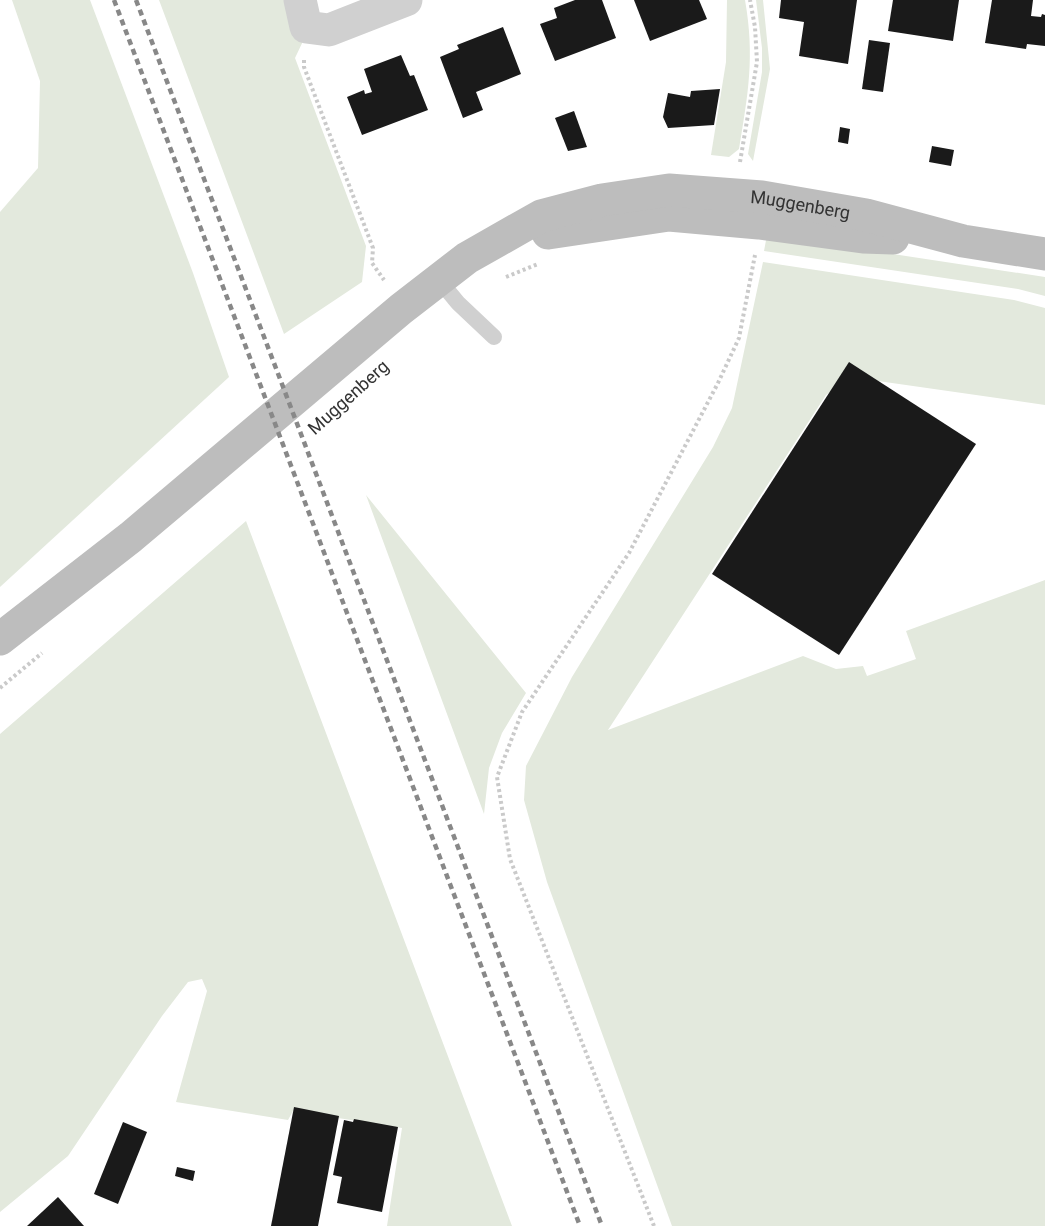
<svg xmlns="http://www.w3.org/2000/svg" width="1045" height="1226" viewBox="0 0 1045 1226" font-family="Roboto,sans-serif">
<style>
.green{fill:#e3e9dd}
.building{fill:#1a1a1a}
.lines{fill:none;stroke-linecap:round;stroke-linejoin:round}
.path{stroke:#cacaca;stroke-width:4;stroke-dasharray:3 3;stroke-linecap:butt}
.lane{stroke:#d0d0d0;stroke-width:16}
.street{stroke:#d0d0d0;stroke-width:33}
.secondary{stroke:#bdbdbd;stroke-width:33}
.rail{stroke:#888;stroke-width:4.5;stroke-dasharray:6 4.5;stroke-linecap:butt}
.labels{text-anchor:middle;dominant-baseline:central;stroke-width:6;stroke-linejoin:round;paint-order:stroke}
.street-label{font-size:18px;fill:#333;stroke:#fff}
</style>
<rect width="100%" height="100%" fill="#fff"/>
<g class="green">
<polygon points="12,0 90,0 193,273 229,377 0,587 0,212 38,168 40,81"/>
<polygon points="159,0 288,0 305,37 295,58 366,246 362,282 284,334"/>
<path d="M727,0h18c10,57 3,94 -6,149l-10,8 -18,-2 15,-93z"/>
<polygon points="756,0 763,0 770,69 753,161 748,154 762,72 762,48"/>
<polygon points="767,235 1045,277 1045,296 1018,289 764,251"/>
<polygon points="763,262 1014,300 1045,308 1045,405 850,377 826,395 608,730 803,656 836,669 863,666 867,676 916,659 906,631 1045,580 1045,1226 672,1226 547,882 524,800 526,766 572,677 713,447 732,408"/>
<polygon points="366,495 526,693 502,733 489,768 484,814"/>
<polygon points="246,521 512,1226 387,1226 402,1128 293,1111 288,1120 176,1102 207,991 202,979 188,982 162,1016 68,1156 0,1212 0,734"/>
</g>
<g class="building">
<polygon points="575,0 602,0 616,38 555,61 540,24 557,18 554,8"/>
<polygon points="634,0 699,0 707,19 650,41"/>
<polygon points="781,0 857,0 848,64 799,56 804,22 779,18"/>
<polygon points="893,0 959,0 953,41 888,31"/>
<polygon points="992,0 1033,0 1031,16 1041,17 1042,14 1045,15 1045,46 1027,44 1026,49 985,43"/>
<polygon points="503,27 521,74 476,92 483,110 463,118 440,57 459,49 457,45"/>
<polygon points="869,40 890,43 883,92 862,89"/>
<polygon points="401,55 410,76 414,75 428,110 362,135 347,97 364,90 365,94 372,92 364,69"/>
<polygon points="720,89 714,125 668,128 663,117 668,93 690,97 691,91"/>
<polygon points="574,111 587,147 568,151 555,118"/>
<polygon points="840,127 850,129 848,144 838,142"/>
<polygon points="932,146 954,150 951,166 929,162"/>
<polygon points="849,362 976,444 839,655 712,574"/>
<polygon points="294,1107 339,1116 318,1226 271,1226"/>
<polygon points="354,1119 398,1127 382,1212 337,1203 342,1177 333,1175 344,1120 353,1122"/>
<polygon points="123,1122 147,1132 118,1204 94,1194"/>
<polygon points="177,1167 195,1171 193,1181 175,1176"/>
<polygon points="58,1197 84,1226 27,1226"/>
</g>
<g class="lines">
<g class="path">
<polyline points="304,60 304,67 373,248 372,263 384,280"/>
<polyline points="740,162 757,62 755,27 750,0"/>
<polyline points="506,277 538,264"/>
<polyline points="0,688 42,653"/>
<polyline points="654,1226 510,859 497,777 522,712 629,553 718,383 739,338 755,255"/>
</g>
<polyline class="lane" points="439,280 458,303 494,337"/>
<polyline class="street" points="300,0 306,27 329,30 406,0"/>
<g class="secondary">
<polyline points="548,233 669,215 759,223 863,237 893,238"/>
<path id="s1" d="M0,639l131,-102 270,-228 66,-51 74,-42 61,-16 67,-10 93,7 104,18 97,26 82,13"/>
</g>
<g class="rail">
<polyline points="114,0 580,1226"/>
<polyline points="136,0 602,1226"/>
</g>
</g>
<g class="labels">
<g class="street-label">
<text stroke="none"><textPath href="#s1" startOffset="951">Muggenberg</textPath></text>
<text transform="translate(348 397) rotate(-42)">Muggenberg</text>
</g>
</g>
</svg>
